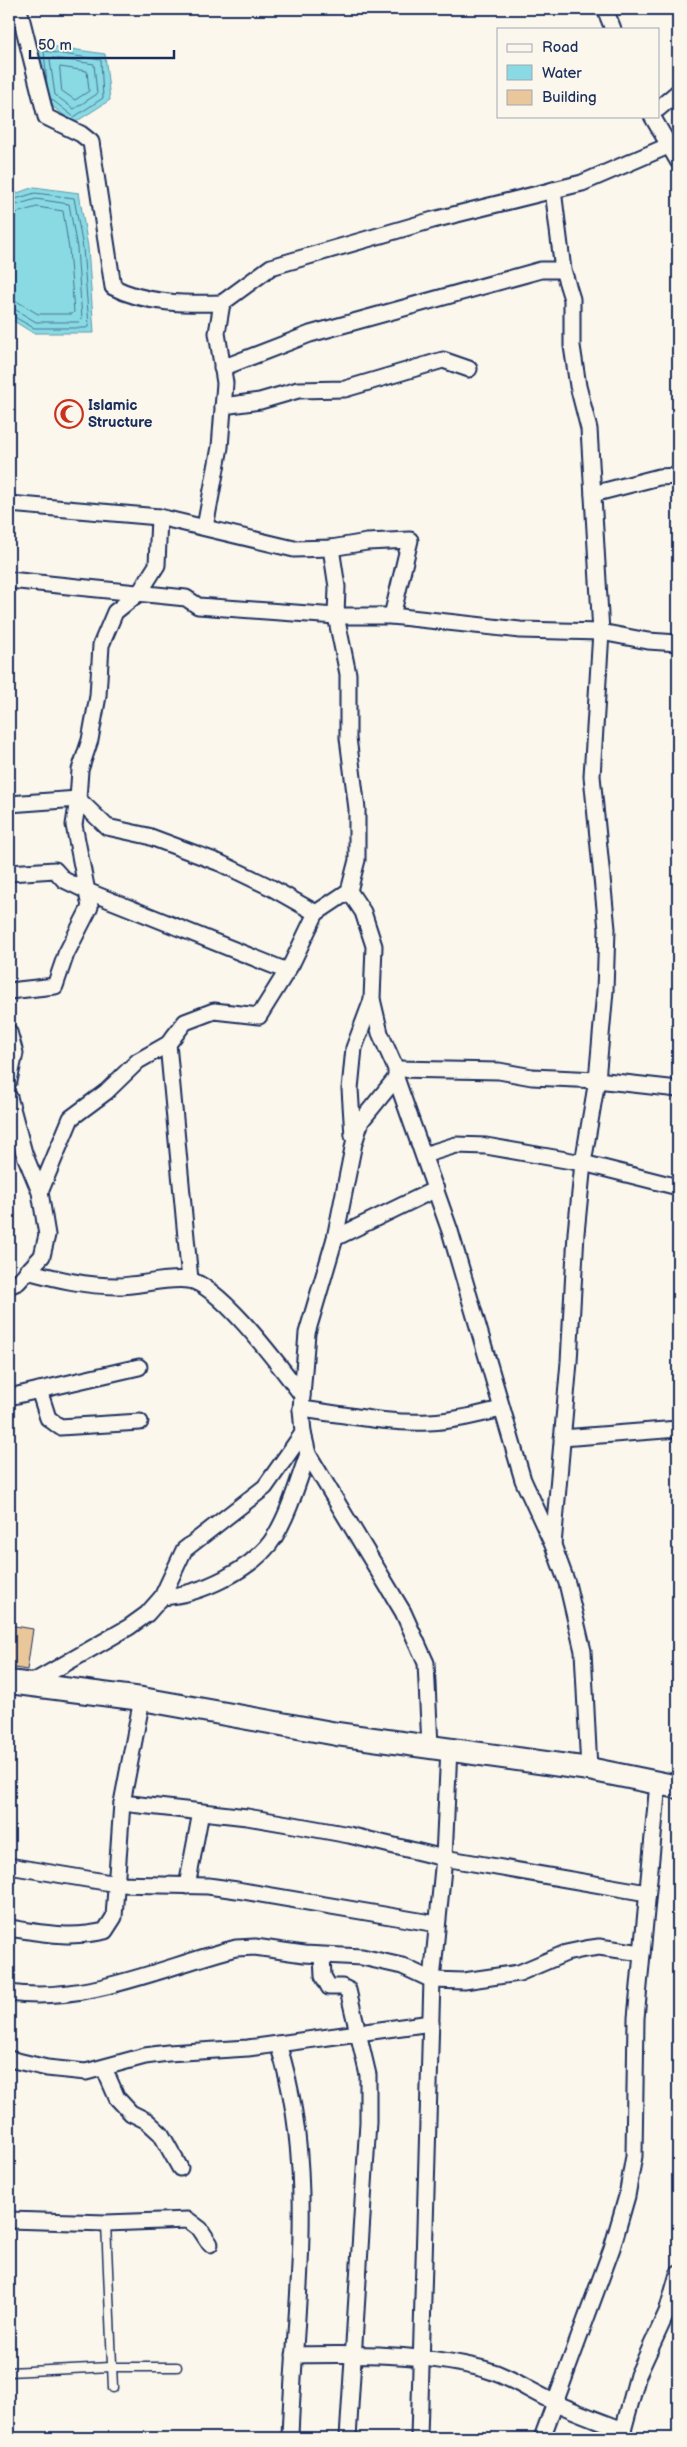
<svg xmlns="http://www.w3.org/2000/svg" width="687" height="2447" viewBox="0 0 687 2447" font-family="'Balsamiq Sans',sans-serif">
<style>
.water{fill:#89dae3;stroke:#5d96ae}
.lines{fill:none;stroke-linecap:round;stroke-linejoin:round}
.shore{stroke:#477393;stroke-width:1}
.building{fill:#eac69b;stroke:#1b2f5e}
.service-casing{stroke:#1b2f5e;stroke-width:11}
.minor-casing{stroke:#1b2f5e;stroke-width:19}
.secondary-casing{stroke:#1b2f5e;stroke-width:26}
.service{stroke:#fbf7ec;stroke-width:8}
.minor{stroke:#fbf7ec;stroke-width:15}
.secondary{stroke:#fbf7ec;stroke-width:22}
.labels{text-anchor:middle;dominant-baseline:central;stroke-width:4;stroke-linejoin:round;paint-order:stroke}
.poi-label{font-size:15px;font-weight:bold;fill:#1b2f5e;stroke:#fbf7ec;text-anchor:start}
</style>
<rect width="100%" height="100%" fill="#fbf7ec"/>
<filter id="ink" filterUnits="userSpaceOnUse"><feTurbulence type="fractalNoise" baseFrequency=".02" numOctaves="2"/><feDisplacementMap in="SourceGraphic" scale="10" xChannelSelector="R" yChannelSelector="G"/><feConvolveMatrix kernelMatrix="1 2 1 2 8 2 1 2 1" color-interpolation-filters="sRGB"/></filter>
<g filter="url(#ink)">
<g class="water">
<polygon points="37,44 105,54 110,100 74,123 44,100"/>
<polygon points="34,187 79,193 88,247 94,333 33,333 9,318 9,196"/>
</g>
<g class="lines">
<g class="shore">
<polygon points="53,58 94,64 97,94 74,109 55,95 50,60"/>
<polygon points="60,67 87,71 89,91 75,100 62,91"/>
<polyline points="47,85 44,51 101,60 103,98 74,117 51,99"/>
<polyline points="9,201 35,193 74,198 83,248 89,326 86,328 34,328 9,314"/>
<polyline points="9,207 36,199 69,204 77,248 82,319 79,322 36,322 16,310 9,308"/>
<polyline points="9,215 37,207 63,211 69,249 74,312 72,314 38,314 18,302 9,301"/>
</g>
</g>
<polygon class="building" points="9,1625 33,1629 27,1670 9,1667"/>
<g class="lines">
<defs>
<g id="service">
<polyline points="106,2223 113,2388"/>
<polyline points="9,2372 111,2367 177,2367"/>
</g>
<g id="minor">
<path d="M19,9l27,108 35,17 10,8 22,145c32,17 74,17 109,16"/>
<polyline points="605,9 613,29"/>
<polyline points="658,109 678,92"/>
<polyline points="652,116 678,161"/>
<polyline points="553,190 563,270 572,299 572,346 578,386 589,429 601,632 592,776 607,929 605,991 597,1080 583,1163 576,1233 569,1362 553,1545"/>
<polyline points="222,368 310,334 541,270 563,270"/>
<polyline points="223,406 260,401 298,390 345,389 443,360 469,369"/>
<polyline points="593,494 659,477 678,476"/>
<polyline points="9,504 159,517 294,549 331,548 367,542 410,540 392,616 520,630 601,632 648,641 678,643"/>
<polyline points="159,517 157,565 140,592 115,612 101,645 98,696 90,740 80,770 78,799 107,827 148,836 220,863 270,887 316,913 349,891 357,860 357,809 348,738 348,674 336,616 337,587 331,548"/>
<polyline points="205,527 220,447 225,383 217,333 222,303 271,267 433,220 582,183 668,146"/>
<polyline points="9,580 186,598 198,606 336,616 392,616"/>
<polyline points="9,804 78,799 74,825 90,907 66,954 55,986 9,991"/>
<polyline points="9,873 55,870 64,880 87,891 287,971"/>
<polyline points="349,891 363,912 374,946 372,999 380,1033 396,1069 396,1078 361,1121 354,1143 335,1238 307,1333 301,1409 303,1433 308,1454 403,1612 426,1663 430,1746"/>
<polyline points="9,1032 15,1053 9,1081"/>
<polyline points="168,1044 190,1280"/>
<polyline points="396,1069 499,1071 532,1077 597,1080 678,1089"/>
<polyline points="396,1078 450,1231 523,1480 553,1545 567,1583 583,1651 589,1769"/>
<polyline points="9,1097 24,1153 40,1192 47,1235 42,1256 18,1282 9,1286"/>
<polyline points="353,1136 350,1089 354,1048 372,1000"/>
<polyline points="424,1155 456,1145 486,1146 583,1163 678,1187"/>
<polyline points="40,1192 71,1118 106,1092 138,1061 168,1044 185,1022 214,1011 259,1016 292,963 316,913"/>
<polyline points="335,1238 436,1189"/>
<path d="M27,1271c30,8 59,15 90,15 23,0 48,-9 72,-6 32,6 92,88 113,115"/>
<polyline points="39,1390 48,1418 60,1427 140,1422"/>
<polyline points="9,1397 139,1367"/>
<path d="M301,1409c42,5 85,15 128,13 24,-1 48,-7 72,-13"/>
<polyline points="562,1438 678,1429"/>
<path d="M162,1597c38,-2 93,-28 113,-61 15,-25 23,-55 33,-82"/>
<polyline points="28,1685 129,1627 147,1614 162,1597 184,1550 265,1487 303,1433"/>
<polyline points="122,1803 247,1817 294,1825 349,1835 444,1858 647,1893"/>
<polyline points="9,1866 117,1884 208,1886 237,1890 437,1924"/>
<polyline points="187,1886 201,1812"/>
<path d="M9,1928c34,5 61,11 96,3l9,-14 8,-114 20,-104"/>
<polyline points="322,1956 323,1976 329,1987 342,1987 348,1990 368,2075 368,2122 348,2438"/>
<path d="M9,1993c78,11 153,-26 227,-45l19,-1 49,7 58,3 40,9 30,14 32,1 55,-8 47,-20 19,-4 14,-2 43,6"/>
<path d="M278,2044c41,126 16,264 12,394"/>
<polyline points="9,2059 47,2068 86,2072 145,2056 168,2053 248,2048 431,2023"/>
<polyline points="104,2068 117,2098 131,2113 147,2121 161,2134 180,2168"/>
<polyline points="9,2220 106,2223 188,2220 200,2229 210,2244"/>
<path d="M294,2355c63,-1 129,-2 190,14 26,7 47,23 72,34 21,10 45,18 67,27"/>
<polyline points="419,2438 432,1980 444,1858 449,1748"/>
<polyline points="542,2438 612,2248 627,2196 634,2156 636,2018 658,1783"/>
<polyline points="621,2438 638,2375 667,2312 678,2274"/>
</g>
<polyline id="secondary" points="9,1682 142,1699 337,1734 589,1769 678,1787"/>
</defs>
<use href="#service" class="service-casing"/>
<use href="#minor" class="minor-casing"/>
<use href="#secondary" class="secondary-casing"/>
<use href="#service" class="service"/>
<use href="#minor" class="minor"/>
<use href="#secondary" class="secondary"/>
</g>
</g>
<defs>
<symbol id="mosque-ring" viewBox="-11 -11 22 22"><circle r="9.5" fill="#fbf7ec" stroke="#c8321e" stroke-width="1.5"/><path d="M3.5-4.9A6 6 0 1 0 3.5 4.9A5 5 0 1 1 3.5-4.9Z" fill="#c8321e"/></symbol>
</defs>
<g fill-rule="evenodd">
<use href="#mosque-ring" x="53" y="398" width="32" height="32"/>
</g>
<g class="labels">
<g class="poi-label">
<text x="88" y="405">Islamic<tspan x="88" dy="17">Structure</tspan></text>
</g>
</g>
<rect width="687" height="2447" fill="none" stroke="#fbf7ec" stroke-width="30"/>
<rect x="15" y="15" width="657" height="2417" fill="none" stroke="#1b2f5e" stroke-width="2" filter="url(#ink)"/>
<rect x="497" y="28" width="162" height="90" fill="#fbf7ec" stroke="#a1a7b3"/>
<rect x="507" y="44" width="25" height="8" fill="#fbf7ec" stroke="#a1a7b3"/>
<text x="542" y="52" font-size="15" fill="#1b2f5e">Road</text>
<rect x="507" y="65" width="25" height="15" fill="#89dae3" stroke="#a1a7b3"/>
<text x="542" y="78" font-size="15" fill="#1b2f5e">Water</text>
<rect x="507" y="90" width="25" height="15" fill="#eac69b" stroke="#a1a7b3"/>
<text x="542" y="102" font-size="15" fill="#1b2f5e">Building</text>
<path d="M30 50v8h144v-8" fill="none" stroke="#1b2f5e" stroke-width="2.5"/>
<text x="38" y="50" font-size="15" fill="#1b2f5e" stroke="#fbf7ec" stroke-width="4" paint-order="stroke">50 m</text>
</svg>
